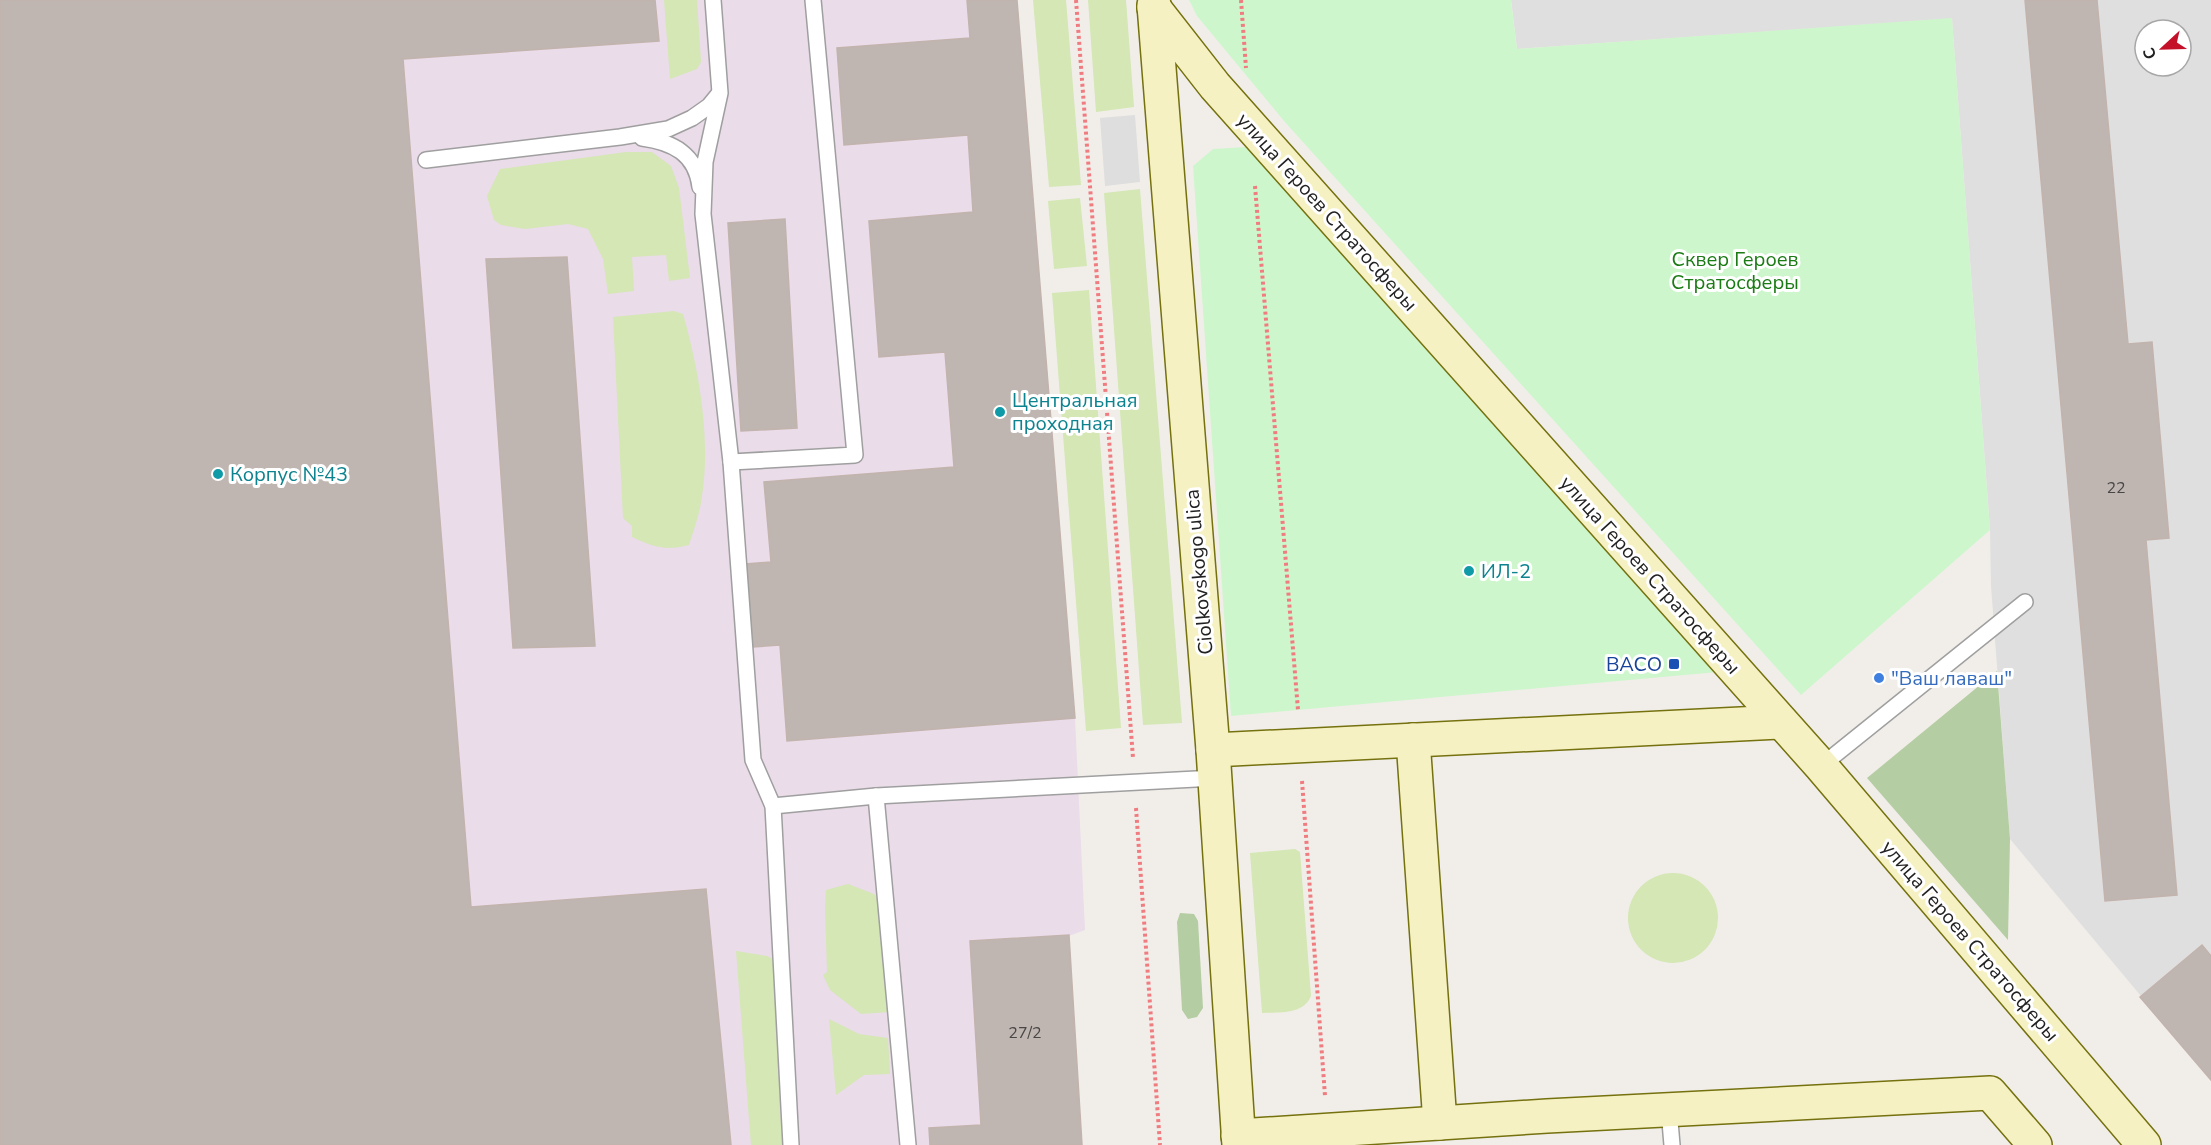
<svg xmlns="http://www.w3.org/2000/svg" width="2211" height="1145" viewBox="0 0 2211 1145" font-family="'Nunito Sans',sans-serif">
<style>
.residential{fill:#e0dfdf;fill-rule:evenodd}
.industrial{fill:#eadce9}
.grass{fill:#d4e7b4}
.forest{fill:#b5cda2}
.park{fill:#cef6cc}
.parking{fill:#dedede}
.building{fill:#bfb6b2;stroke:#c2b3ad;stroke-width:1.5}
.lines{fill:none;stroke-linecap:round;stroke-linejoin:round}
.lane-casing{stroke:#9f9f9f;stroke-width:18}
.secondary-casing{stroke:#74710e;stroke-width:36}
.path{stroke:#f07c80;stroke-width:4;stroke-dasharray:3 3;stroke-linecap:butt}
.lane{stroke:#fff;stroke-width:15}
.secondary{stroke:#f6f1c3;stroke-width:33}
.culture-dot{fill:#0f9aa8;stroke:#fff;stroke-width:2}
.transit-dot{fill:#1a4fb4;stroke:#fff;stroke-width:2}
.shop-dot{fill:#3f7fe0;stroke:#fff;stroke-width:2}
.labels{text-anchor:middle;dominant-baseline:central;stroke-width:6;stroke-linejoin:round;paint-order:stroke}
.number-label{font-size:16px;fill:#494746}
.street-label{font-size:20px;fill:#222;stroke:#fff}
.park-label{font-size:20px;fill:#1b7b15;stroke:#fff}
.culture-label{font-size:20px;fill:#0d838f;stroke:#fff;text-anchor:start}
.transit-label{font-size:20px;fill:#164399;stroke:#fff;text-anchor:end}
.shop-label{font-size:20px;fill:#366cbe;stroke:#fff;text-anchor:start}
</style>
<rect width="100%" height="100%" fill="#f1eeea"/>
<path class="residential" d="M1511,0h700v1080l-201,-241 -19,-253 -1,-56 -38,-511 -435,30zM2145,30h36v36h-36z"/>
<polygon class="industrial" points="0,0 1017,0 1075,718 1085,930 1069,936 1082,1145 0,1145"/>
<g class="grass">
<polygon points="664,0 697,0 701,62 697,69 670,79"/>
<polygon points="1033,0 1066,0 1081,185 1049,187"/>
<polygon points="1088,0 1126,0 1134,107 1096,112"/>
<polygon points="626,152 652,152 671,166 679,188 690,278 669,281 666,255 632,257 634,291 608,294 603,259 588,229 568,224 525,229 501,225 494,220 487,196 500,169"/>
<polygon points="1140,189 1182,723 1143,725 1104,193"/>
<polygon points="1080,198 1087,266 1054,269 1048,201"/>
<polygon points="1089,290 1121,728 1086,731 1052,293"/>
<path d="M674,311l9,3c16,56 28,124 19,182 -2,17 -8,33 -13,49 -24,6 -35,2 -57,-8v-11l-9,-8 -10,-201z"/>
<path d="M1295,849l5,3 11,144c-8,19 -31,16 -49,17l-12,-160z"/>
<circle cx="1673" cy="918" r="45"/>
<polygon points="848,884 874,894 881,902 889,1012 861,1014 830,990 823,975 827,972 825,909 826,890"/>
<polygon points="736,951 767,956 773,959 782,1145 751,1145"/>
<polygon points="829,1019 859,1034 888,1038 890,1074 864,1075 836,1095"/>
</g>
<g class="forest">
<polygon points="1997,671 2010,839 2008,940 1867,778"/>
<polygon points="1180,913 1194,914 1198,921 1203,1008 1197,1017 1188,1019 1182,1010 1177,922"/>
</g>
<g class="park">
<polygon points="1189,0 1511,0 1517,49 1952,18 1990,530 1801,695 1284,121 1197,16"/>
<polygon points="1246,147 1718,672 1231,716 1193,166 1213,149"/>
</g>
<polygon class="parking" points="1135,115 1140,182 1105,186 1100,118"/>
<g class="building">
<polygon points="0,0 655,0 659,41 403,59 471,907 706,889 731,1145 0,1145"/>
<polygon points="967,0 1017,0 1075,718 787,741 780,645 753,647 746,564 771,562 764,482 954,467 945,352 879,357 869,221 973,212 968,135 844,145 837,48 970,38"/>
<polygon points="2025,0 2097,0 2128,344 2152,342 2169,538 2146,540 2177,895 2105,901"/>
<polygon points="785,219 797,428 741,431 728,223"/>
<polygon points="567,257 595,646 513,648 486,259"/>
<polygon points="1069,935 1082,1145 930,1145 929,1128 981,1125 970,941"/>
<polygon points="2202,945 2211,956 2211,1080 2140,997"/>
</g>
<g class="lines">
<defs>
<g id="lane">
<polyline points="713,0 720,93 705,162 703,214 731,462 753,760 773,806 791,1145"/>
<path d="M642,138c31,4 54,16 58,49"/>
<polyline points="426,160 620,137 668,129 692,118 709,106 718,95"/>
<polyline points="731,462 855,455 813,0"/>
<polyline points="1821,766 2025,602"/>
<polyline points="876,796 908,1145"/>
<polyline points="773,806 876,796 1215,778"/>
<polyline points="1669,1110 1672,1145"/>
</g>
<g id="secondary">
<polyline points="1154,5 1213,750 1239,1145"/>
<polyline points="1154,8 1215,86 1821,766 2144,1145"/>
<polyline points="1413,740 1440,1123"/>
<polyline points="1213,750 1781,722"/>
<polyline points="1238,1136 1547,1116 1990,1093 2035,1145"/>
</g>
</defs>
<use href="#lane" class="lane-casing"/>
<use href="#secondary" class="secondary-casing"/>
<g class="path">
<polyline points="1076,0 1133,758"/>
<polyline points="1241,0 1246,68"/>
<polyline points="1255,186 1298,710"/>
<polyline points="1302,781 1325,1096"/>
<polyline points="1136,808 1160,1145"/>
</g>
<use href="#lane" class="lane"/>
<use href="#secondary" class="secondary"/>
</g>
<g class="culture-dot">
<circle cx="1000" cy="412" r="6"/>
<circle cx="218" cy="474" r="6"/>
<circle cx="1469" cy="571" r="6"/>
</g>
<rect class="transit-dot" x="1668" y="658" width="12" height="12" rx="3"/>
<circle class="shop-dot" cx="1879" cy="678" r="6"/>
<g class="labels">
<g class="number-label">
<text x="2116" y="488">22</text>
<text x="1025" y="1033">27/2</text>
</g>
<g class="street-label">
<text transform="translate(1327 212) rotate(48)">улица Героев Стратосферы</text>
<text transform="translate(1199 572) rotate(-95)">Ciolkovskogo ulica</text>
<text transform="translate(1650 575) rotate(48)">улица Героев Стратосферы</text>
<text transform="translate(1970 941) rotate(49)">улица Героев Стратосферы</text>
</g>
<g class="park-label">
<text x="1735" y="259">Сквер Героев<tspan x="1735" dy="23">Стратосферы</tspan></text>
</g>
<g class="culture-label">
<text x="1012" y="400">Центральная<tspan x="1012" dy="23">проходная</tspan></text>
<text x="230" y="474">Корпус №43</text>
<text x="1481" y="571">ИЛ-2</text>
</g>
<g class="transit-label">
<text x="1662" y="664">ВАСО</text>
</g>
<g class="shop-label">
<text x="1891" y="678">"Ваш лаваш"</text>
</g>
</g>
<g transform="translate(2163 48) rotate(248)"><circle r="28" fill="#ffffff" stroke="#a7a7a7" stroke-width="1.5"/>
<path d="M0-4.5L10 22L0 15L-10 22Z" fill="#c41029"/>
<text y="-9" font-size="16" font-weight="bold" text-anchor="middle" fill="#222222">С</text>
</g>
</svg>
